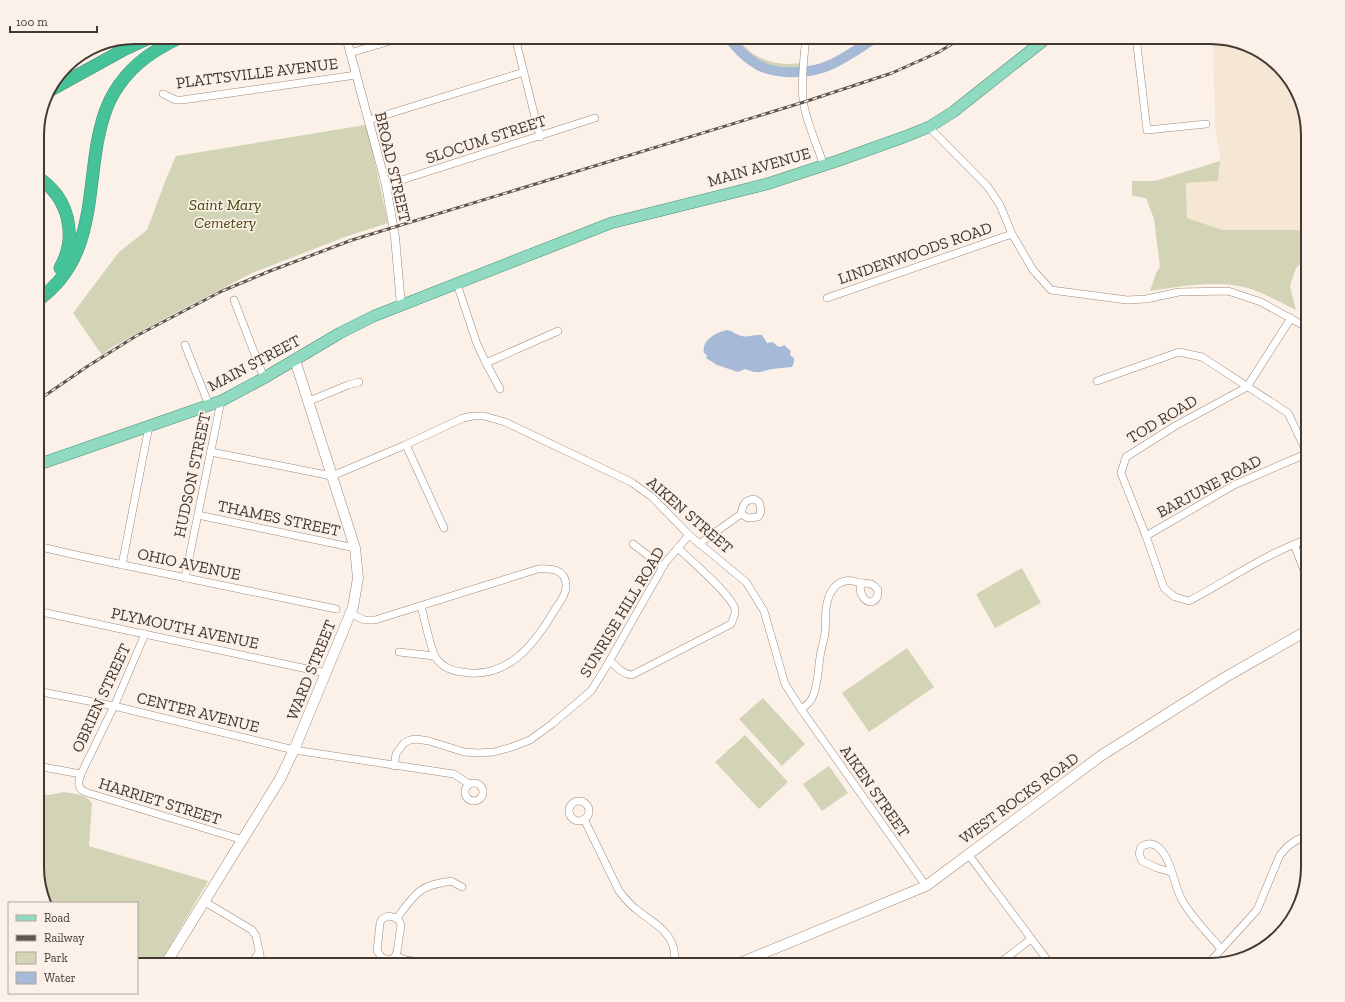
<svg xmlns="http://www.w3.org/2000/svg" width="1345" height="1002" viewBox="0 0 1345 1002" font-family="'Zilla Slab',serif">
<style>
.commercial{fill:#f6e7d4}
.green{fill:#d2d4b5}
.water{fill:#a6bad8}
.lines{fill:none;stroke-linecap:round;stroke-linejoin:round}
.river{stroke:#a6bad8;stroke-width:10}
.minor-casing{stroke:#a08876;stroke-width:8}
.tertiary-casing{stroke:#a08876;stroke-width:9}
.secondary-casing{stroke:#a08876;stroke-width:11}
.primary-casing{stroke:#459275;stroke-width:12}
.motorway-casing{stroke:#459275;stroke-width:13}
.minor{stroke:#fff;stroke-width:7}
.tertiary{stroke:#fff;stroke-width:8}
.secondary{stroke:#fff;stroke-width:10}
.primary{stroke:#90dac2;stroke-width:11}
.motorway{stroke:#46c299;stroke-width:12}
.rail-casing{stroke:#61564f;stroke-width:3}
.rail{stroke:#fcf1e9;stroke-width:1.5;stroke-dasharray:4.5;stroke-linecap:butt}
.labels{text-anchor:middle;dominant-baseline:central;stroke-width:3.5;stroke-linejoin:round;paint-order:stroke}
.street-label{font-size:16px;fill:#433831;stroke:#fcf1e9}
.park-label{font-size:16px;font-style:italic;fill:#48490d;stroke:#fcf1e9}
.rim{fill:none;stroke:#433831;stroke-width:2}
</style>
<rect width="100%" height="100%" fill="#fcf1e9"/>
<polygon class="commercial" points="1213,37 1241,42 1270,57 1298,92 1308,135 1308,230 1223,230 1187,218 1186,183 1218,181 1220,156 1215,126"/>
<g class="green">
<path d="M727,37h8c7,6 14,15 22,19 15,8 33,10 49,6v5c-17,5 -37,2 -52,-7 -9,-4 -19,-16 -27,-23z"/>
<polygon points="365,125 370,139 388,223 345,237 252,273 141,331 111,348 102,355 73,313 119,252 147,230 166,179 176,156"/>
<path d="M1220,161l-2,20 -32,2 1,35 36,12h85v28l-12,10 -6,18 6,24c-15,-7 -30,-16 -45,-21 -29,-10 -71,-3 -101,2l6,-18 4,-6 -6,-48 -8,-21 -14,-2v-15h23z"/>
<polygon points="1022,568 1041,603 995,628 976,594"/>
<polygon points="907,648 934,687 869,732 842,693"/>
<polygon points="763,698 805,744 782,766 739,719"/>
<polygon points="745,735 788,782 759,809 715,762"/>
<polygon points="829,766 848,793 822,811 803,784"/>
<path d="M64,792c10,2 22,2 28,11l-3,43 119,35 -49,84h-22v-62h-92l-8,-30v-79l12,1z"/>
</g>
<path class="water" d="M727,330c6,1 9,5 15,6 6,2 13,-2 20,-1l5,8 6,-1 4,4 4,1 3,-2 7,6 -1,4 4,3v4l-2,5 -20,2 -12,3h-6l-9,-3 -7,3 -21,-7 -11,-7 1,-3 -3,-2c-3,-12 12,-21 23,-23z"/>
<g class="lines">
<path class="river" d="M728,37c6,8 15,18 24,24 19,15 58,14 80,3 15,-7 30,-18 45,-27"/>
<defs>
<g id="minor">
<polyline points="515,37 540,137"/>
<path d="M806,37c-2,20 -5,42 -3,63 3,22 14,44 21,66"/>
<polyline points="1136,37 1147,130 1206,124"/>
<polyline points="350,53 404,37"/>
<polyline points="163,94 176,100 182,100 356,75"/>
<polyline points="369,120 524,72"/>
<polyline points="929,127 988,187 1000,205 1012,234 1033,270 1051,290 1127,300 1146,299 1179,292 1228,291 1261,302 1308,328"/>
<polyline points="386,185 595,118"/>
<polyline points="457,284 477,344 486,363 500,389"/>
<polyline points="827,298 1012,234"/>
<polyline points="234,300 264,378"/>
<path d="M1291,318l-44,69 -72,39 -49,31 -5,16 25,63 18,52 11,9 14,4c40,-21 76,-47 119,-62"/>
<polyline points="185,345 209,405"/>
<polyline points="486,363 558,331"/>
<polyline points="1097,381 1179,352 1202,357 1288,413 1307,453"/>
<polyline points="307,402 348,385 359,382"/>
<polyline points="406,445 444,528"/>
<polyline points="211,452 332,476 403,446 463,418 473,416 484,416 505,422 631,482 652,497 689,535 746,582 764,611 785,684 801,709 926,886"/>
<polyline points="198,515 355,548"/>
<polyline points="1146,536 1234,485 1308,453"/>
<polyline points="633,544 663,567"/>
<path d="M699,544l42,-30 7,4 10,-1c4,-4 3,-9 1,-15l-5,-3c-10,1 -11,6 -13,15"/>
<polyline points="1294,544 1308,581"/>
<polyline points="37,546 80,556 336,609"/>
<polyline points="122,565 149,426"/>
<polyline points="185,578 221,401"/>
<polyline points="37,611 326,673"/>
<path d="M350,613l14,7h11l163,-51c12,-1 27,0 28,15 1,10 -7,19 -12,27 -20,34 -47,69 -92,61 -9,-1 -20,-5 -26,-14 -5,-7 -12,-41 -15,-52"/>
<path d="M145,634l-29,68 -35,72c-3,8 -4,14 4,18l158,48"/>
<polyline points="399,652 434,656"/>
<path d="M610,661c7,6 12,13 22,14l99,-51c2,-5 5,-10 4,-15 -4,-15 -45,-49 -57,-61"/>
<polyline points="37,691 114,706 294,750 447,773 454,774 469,784"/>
<path d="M801,709c5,-3 10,-7 12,-13 5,-12 5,-26 7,-39 1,-8 4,-16 5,-24 1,-8 0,-16 1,-24 2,-18 12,-33 31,-27 11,3 13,-2 21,8 1,16 -16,16 -18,-2l3,-5"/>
<polyline points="37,766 81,774"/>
<polyline points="394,766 396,754 404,743 410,740 416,739 429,741 464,752 478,753 494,752 512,747 530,740 552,724 591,691 606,667 665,563 689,535"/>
<circle cx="474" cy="792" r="9"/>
<circle cx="579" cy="811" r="10"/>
<path d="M584,819l35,72c5,6 10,13 17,18 14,12 31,19 37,37 2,6 2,13 2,19"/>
<polyline points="968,854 1051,965"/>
<path d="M1171,872l-14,-4 -15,-7 -3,-7 2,-7c6,-4 12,-4 17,0 14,12 15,37 24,53 10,18 26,33 39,49"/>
<polyline points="205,902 252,930 256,936 262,965"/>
<path d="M388,916c7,1 11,2 13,9l-4,27 -3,6 -4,2 -8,-2 -5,-7 3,-28 2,-4z"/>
<path d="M397,918c7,-9 14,-20 23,-27 9,-7 21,-8 31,-10l11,6"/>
<polyline points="396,956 406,960 422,962 426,965"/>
<polyline points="251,965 259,952"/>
<polyline points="997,965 1031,939"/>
<polyline points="1207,965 1257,910 1280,855 1287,847 1295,841 1308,835"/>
</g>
<polyline id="tertiary" points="346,37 386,185 395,237 401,305"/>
<g id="secondary">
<polyline points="165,965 280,779 294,750 353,607 358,578 355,548 295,360"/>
<polyline points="735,965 926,886 1102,755 1224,678 1308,630"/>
</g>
<polyline id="primary" points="37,465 221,401 264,378 340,333 374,316 611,223 767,184 840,160 904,137 929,127 953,112 1048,37"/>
<g id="motorway">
<polyline points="47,92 125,49 151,37"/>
<path d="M37,177c32,20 41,59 23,91"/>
<path d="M37,301c55,-39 50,-98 60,-157 4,-21 9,-41 22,-59 16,-23 37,-36 62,-48"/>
</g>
</defs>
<use href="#minor" class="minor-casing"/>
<use href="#tertiary" class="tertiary-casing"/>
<use href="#secondary" class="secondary-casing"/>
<use href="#primary" class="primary-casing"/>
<use href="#motorway" class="motorway-casing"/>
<use href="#minor" class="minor"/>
<use href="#tertiary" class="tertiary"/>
<use href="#secondary" class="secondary"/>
<use href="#primary" class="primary"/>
<use href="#motorway" class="motorway"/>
<defs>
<polyline id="rail" points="37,401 88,366 136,336 222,291 270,271 352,240 804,102 892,73 939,52 963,37"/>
</defs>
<use href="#rail" class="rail-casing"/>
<use href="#rail" class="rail"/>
</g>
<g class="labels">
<g class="street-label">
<text transform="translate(257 73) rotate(-7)">PLATTSVILLE AVENUE</text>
<text transform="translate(486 139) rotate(-18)">SLOCUM STREET</text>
<text transform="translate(393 167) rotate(77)">BROAD STREET</text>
<text transform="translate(759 167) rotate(-16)">MAIN AVENUE</text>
<text transform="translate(915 253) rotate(-19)">LINDENWOODS ROAD</text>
<text transform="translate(254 363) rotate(-28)">MAIN STREET</text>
<text transform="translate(1162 419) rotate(-31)">TOD ROAD</text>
<text transform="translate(192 475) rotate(-78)">HUDSON STREET</text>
<text transform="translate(1209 486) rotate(-28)">BARJUNE ROAD</text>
<text transform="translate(690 515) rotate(41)">AIKEN STREET</text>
<text transform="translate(279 518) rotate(12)">THAMES STREET</text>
<text transform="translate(189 564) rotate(12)">OHIO AVENUE</text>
<text transform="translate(622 612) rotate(-59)">SUNRISE HILL ROAD</text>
<text transform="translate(185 628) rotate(12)">PLYMOUTH AVENUE</text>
<text transform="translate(311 670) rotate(-68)">WARD STREET</text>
<text transform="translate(101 698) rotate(-65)">OBRIEN STREET</text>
<text transform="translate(198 712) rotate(14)">CENTER AVENUE</text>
<text transform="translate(875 791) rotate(55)">AIKEN STREET</text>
<text transform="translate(1019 798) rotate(-36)">WEST ROCKS ROAD</text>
<text transform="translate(160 801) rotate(17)">HARRIET STREET</text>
</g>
<g class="park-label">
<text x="225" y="204">Saint Mary<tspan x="225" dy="18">Cemetery</tspan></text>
</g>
</g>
<path d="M0 0H1345V1002H0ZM135 44H1210A91 91 0 0 1 1301 135V867A91 91 0 0 1 1210 958H135A91 91 0 0 1 44 867V135A91 91 0 0 1 135 44Z" fill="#fcf1e9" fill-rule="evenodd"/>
<path class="rim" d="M135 44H1210A91 91 0 0 1 1301 135V867A91 91 0 0 1 1210 958H135A91 91 0 0 1 44 867V135A91 91 0 0 1 135 44Z"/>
<rect x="8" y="902" width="130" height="92" fill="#fcf1e9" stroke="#b2a79f"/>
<rect x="16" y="915" width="20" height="6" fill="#90dac2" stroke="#b2a79f"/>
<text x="44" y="922" font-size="12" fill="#433831">Road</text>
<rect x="16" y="935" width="20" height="6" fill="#61564f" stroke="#b2a79f"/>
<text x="44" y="942" font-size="12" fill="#433831">Railway</text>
<rect x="16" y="952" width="20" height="12" fill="#d2d4b5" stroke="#b2a79f"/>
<text x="44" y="962" font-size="12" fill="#433831">Park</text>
<rect x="16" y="972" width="20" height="12" fill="#a6bad8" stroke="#b2a79f"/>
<text x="44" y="982" font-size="12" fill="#433831">Water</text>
<path d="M10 26v6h87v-6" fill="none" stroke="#433831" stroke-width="2"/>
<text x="16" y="26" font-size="12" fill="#433831" stroke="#fcf1e9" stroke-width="3" paint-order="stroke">100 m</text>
</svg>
